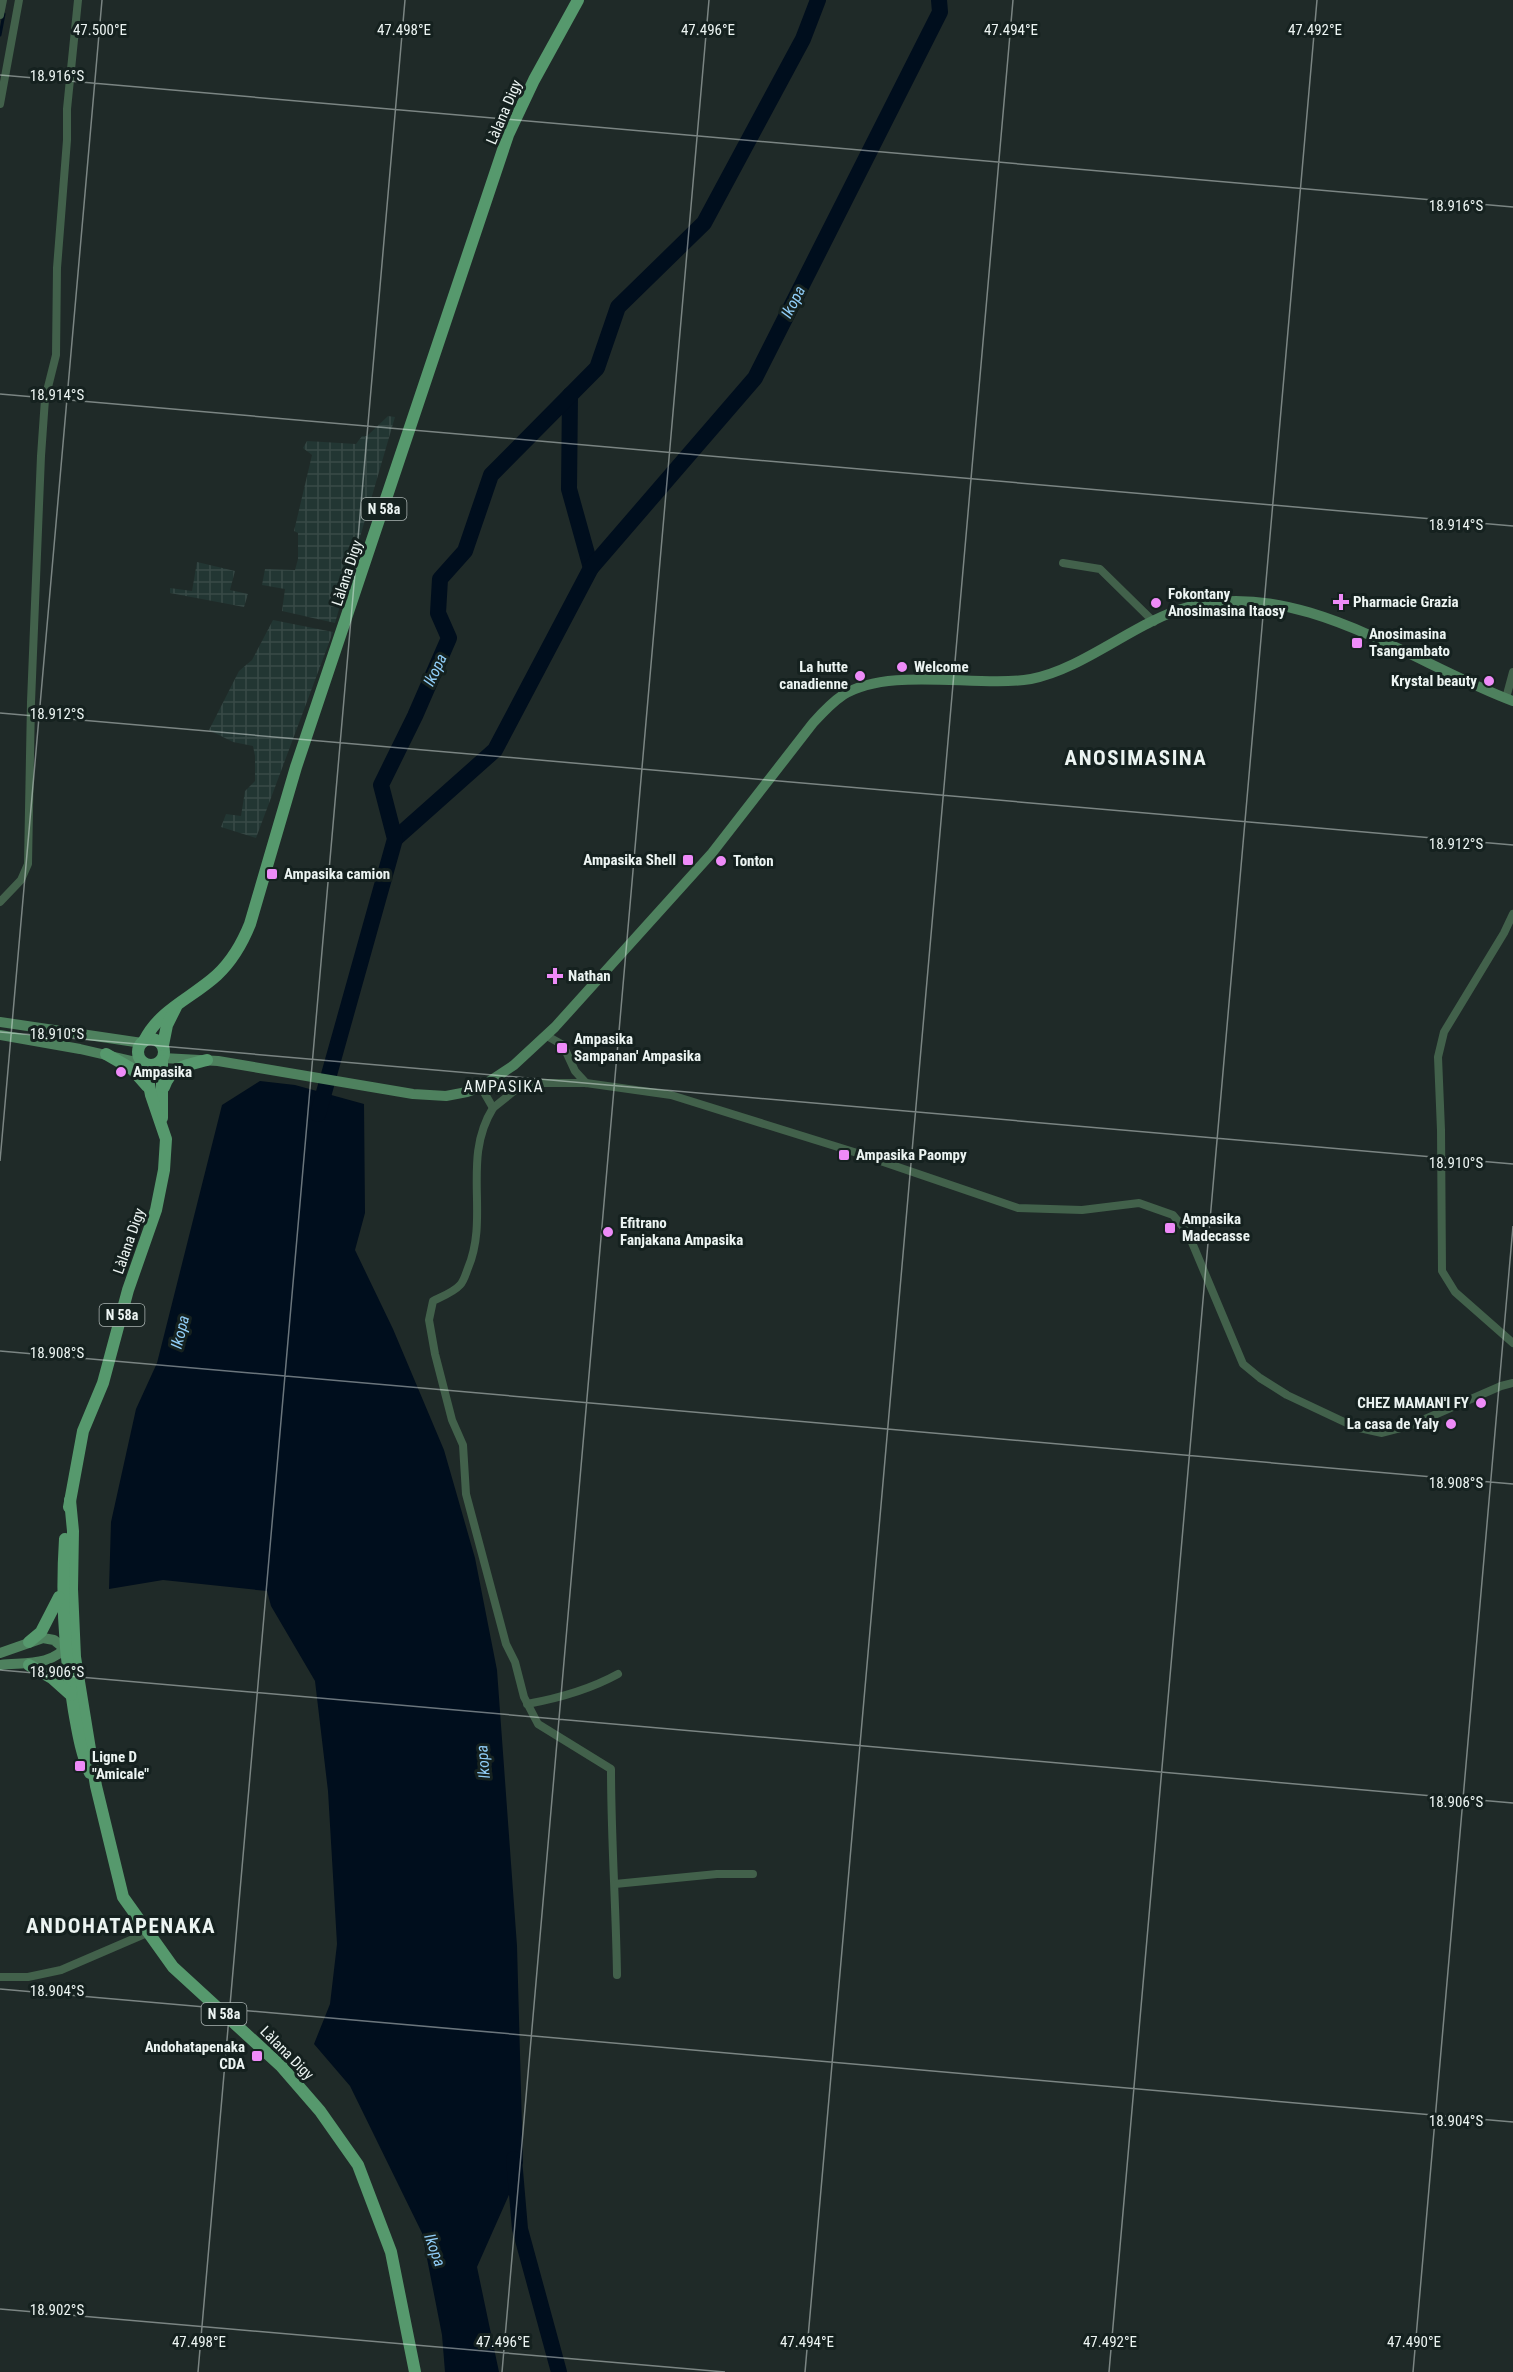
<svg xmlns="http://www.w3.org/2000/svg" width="1513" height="2372" viewBox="0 0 1513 2372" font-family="'Roboto Condensed',sans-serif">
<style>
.industrial{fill:url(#industrial-grid)}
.water{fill:#000e1d}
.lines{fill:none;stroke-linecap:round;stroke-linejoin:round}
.stream{stroke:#000e1d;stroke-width:3}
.river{stroke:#000e1d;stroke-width:16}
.street{stroke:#42614b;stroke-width:8}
.secondary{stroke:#4e815e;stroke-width:10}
.primary{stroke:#56996d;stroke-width:12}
.ticks{fill:none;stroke:#ecf4f2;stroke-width:1.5;stroke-opacity:0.45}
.poi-dot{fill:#ee8bf8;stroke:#15211f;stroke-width:2}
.labels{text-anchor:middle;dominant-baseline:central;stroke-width:6;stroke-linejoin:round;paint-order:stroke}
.shield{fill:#15211f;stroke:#acb5b3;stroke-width:1.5}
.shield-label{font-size:14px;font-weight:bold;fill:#ecf4f2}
.street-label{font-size:15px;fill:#ecf4f2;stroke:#15211f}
.poi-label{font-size:15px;font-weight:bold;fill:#ecf4f2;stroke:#15211f;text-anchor:start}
.water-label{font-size:16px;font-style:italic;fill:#90cdf7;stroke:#15211f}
.neighbourhood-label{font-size:16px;letter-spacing:1.5px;fill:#ecf4f2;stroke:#15211f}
.district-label{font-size:21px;font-weight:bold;letter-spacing:1.5px;fill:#ecf4f2;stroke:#15211f}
.ticks-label{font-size:15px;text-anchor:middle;fill:#ecf4f2;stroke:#15211f;stroke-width:6;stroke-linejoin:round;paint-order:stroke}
</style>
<defs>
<pattern id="industrial-grid" width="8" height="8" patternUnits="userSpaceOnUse" patternTransform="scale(1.5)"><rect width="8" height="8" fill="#223633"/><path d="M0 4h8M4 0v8" fill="none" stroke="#384a47"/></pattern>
</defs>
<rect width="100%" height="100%" fill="#1f2a28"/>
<g class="industrial">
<polygon points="388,416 395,417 335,623 282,611 285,589 262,585 265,569 295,570 298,559 298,533 294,531 312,455 303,448 307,441 356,444 362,436 367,436"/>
<polygon points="197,562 235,571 230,590 248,594 244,607 170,593 170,588 192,591"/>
<polygon points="273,620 333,632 256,838 221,827 226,814 241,816 245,791 255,781 255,756 253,746 233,742 209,730 239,671 252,660"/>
</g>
<polygon class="water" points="260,1081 295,1085 364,1104 365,1213 355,1250 393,1329 444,1450 475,1558 497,1670 517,1946 523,2163 477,2267 499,2372 445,2372 442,2335 422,2233 350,2086 314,2044 330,2004 337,1944 328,1791 315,1681 271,1606 267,1591 163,1580 109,1589 111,1522 136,1409 157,1363 222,1105"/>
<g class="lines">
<polyline class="stream" points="0,35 4,14"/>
<g class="river">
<polyline points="570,395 569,489 591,568"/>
<polyline points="395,839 495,750 591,568 755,378 940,12 939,0"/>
<polyline points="318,1114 395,839 381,785 415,716 449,638 438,613 440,579 465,551 491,475 597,368 618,307 704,223 803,39 818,0"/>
<polyline points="514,2159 520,2229 559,2372"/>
</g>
<g class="street">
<polyline points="0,15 3,0"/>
<polyline points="0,104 19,0"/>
<polyline points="1063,563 1100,569 1154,622"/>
<polyline points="1506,698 1513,672"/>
<polyline points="0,902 21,880 28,864 31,702 41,456 45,399 56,355 57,268 67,140 67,109 78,0"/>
<polyline points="1513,914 1504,933 1444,1032 1438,1057 1441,1130 1442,1271 1455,1292 1513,1343"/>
<polyline points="547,1036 563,1045 575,1071 586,1083"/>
<path d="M481,1087l12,21c-32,51 -3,108 -25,160 -2,5 -4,13 -8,17 -6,7 -19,12 -27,16l-4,19 6,34 17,66 11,25 3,49 40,150 9,18 9,35 14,27 73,45c0,69 5,137 6,206"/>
<polyline points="493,1108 524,1083 586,1083 671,1095 854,1152 1018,1208 1082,1210 1139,1203 1173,1215 1188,1233 1243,1364 1260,1378 1287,1395 1355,1427 1382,1433 1409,1426 1501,1386 1513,1383"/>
<path d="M527,1704c33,-6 62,-14 91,-30"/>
<polyline points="615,1884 717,1874 753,1874"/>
<polyline points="0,1977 28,1977 61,1970 147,1933"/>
</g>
<g class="secondary">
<polyline points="0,1022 142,1043"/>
<polyline points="0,1035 80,1049 145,1064"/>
<path d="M163,1058l55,3 195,33 33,2 21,-4 14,-5 33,-22 41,-38 157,-174 101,-130c9,-10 18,-20 30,-28 47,-29 134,-7 188,-16 53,-10 105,-58 157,-72 112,-30 225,57 325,94"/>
<polyline points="0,1653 43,1638 54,1640 70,1653"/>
<path d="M0,1665c25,-3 51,2 69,-21"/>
</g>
<g class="primary">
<circle cx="151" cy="1052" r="13"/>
<path d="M144,1041c16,-32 48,-43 73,-66 16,-15 25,-31 33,-51l46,-157 212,-632 26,-55 44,-80"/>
<polyline points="163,1045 167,1025 176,1007"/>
<polyline points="106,1054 132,1069 147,1086"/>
<polyline points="162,1061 162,1118"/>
<path d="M164,1087c7,-21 24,-22 43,-27"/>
<polyline points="70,1500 73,1531 72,1589 75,1657 96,1786 123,1897 173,1967 281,2066 320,2111 358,2165 391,2252 415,2372"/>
<polyline points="69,1507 83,1431 103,1383 128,1290 156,1210 164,1170 166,1139 151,1095 145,1064"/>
<path d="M65,1539c-4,60 -1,113 9,172 4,22 7,42 16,62"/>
<polyline points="29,1642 41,1632 59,1597"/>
<polyline points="29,1665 52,1678 71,1695"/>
</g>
</g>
<path class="ticks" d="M0,75l1513,132M0,394l1513,132M0,713l1513,132M0,1032l1513,132M0,1161l102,-1161M0,1351l1513,133M0,1670l1513,133M0,1989l1513,133M0,2309l725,63M198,2372l207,-2372M502,2372l207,-2372M805,2372l208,-2372M1109,2372l208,-2372M1413,2372l100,-1146"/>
<g class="poi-dot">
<path d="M1338 593h6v6h6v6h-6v6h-6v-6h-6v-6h6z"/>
<circle cx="1156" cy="603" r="6"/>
<rect x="1351" y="637" width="12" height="12" rx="3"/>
<circle cx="902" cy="667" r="6"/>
<circle cx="860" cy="676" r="6"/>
<circle cx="1489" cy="681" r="6"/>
<rect x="682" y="854" width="12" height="12" rx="3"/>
<circle cx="721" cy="861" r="6"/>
<rect x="266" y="868" width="12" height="12" rx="3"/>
<path d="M552 967h6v6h6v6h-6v6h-6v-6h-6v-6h6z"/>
<rect x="556" y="1042" width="12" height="12" rx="3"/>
<circle cx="121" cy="1072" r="6"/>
<rect x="838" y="1149" width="12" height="12" rx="3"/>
<rect x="1164" y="1222" width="12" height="12" rx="3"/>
<circle cx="608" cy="1232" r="6"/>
<circle cx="1481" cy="1403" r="6"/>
<circle cx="1451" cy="1424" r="6"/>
<rect x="74" y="1760" width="12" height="12" rx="3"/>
<rect x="251" y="2050" width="12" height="12" rx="3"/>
</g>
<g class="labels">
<g class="shield">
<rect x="361.5" y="498" width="45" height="22" rx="4.5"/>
<rect x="99.5" y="1304" width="45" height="22" rx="4.5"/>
<rect x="201.5" y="2003" width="45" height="22" rx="4.5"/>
</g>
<g class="shield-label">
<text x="384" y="509">N 58a</text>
<text x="122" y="1315">N 58a</text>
<text x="224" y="2014">N 58a</text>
</g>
<g class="street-label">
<text transform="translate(504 112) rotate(-67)">Làlana Digy</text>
<text transform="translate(347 573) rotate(-72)">Làlana Digy</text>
<text transform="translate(129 1241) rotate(-71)">Làlana Digy</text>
<text transform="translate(287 2053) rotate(45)">Làlana Digy</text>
</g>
<g class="poi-label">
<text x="1168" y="594">Fokontany<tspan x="1168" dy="17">Anosimasina Itaosy</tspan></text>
<text x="1353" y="602">Pharmacie Grazia</text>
<text x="1369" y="634">Anosimasina<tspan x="1369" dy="17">Tsangambato</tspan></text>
<text x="848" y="667" text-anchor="end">La hutte<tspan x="848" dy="17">canadienne</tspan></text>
<text x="914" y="667">Welcome</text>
<text x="1477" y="681" text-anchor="end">Krystal beauty</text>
<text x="676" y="860" text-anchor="end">Ampasika Shell</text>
<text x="733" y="861">Tonton</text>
<text x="284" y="874">Ampasika camion</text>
<text x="568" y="976">Nathan</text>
<text x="574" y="1039">Ampasika<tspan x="574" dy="17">Sampanan' Ampasika</tspan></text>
<text x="133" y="1072">Ampasika</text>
<text x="856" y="1155">Ampasika Paompy</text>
<text x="1182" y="1219">Ampasika<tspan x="1182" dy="17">Madecasse</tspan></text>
<text x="620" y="1223">Efitrano<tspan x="620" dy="17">Fanjakana Ampasika</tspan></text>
<text x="1469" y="1403" text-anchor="end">CHEZ MAMAN'I FY</text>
<text x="1439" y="1424" text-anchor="end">La casa de Yaly</text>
<text x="92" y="1757">Ligne D<tspan x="92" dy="17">"Amicale"</tspan></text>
<text x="245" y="2047" text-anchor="end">Andohatapenaka<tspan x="245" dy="17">CDA</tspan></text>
</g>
<g class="water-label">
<text transform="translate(793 302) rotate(-63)">Ikopa</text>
<text transform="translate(435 670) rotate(-65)">Ikopa</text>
<text transform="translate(180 1332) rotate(-76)">Ikopa</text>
<text transform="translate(483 1762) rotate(-95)">Ikopa</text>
<text transform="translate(435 2250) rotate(70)">Ikopa</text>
</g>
<g class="neighbourhood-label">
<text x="504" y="1086">AMPASIKA</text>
</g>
<g class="district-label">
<text x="1136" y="758">ANOSIMASINA</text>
<text x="121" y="1926">ANDOHATAPENAKA</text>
</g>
</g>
<g class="ticks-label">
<text x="404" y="35">47.498°E</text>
<text x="708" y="35">47.496°E</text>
<text x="1011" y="35">47.494°E</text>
<text x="1315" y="35">47.492°E</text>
<text x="100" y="35">47.500°E</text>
<text x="57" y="81">18.916°S</text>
<text x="1456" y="211">18.916°S</text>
<text x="57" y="400">18.914°S</text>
<text x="1456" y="530">18.914°S</text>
<text x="57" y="719">18.912°S</text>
<text x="1456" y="849">18.912°S</text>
<text x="57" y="1039">18.910°S</text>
<text x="1456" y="1168">18.910°S</text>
<text x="57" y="1358">18.908°S</text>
<text x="1456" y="1488">18.908°S</text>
<text x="57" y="1677">18.906°S</text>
<text x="1456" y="1807">18.906°S</text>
<text x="57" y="1996">18.904°S</text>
<text x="1456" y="2126">18.904°S</text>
<text x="57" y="2315">18.902°S</text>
<text x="199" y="2347">47.498°E</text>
<text x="503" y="2347">47.496°E</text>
<text x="807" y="2347">47.494°E</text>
<text x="1110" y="2347">47.492°E</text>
<text x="1414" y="2347">47.490°E</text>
</g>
</svg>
